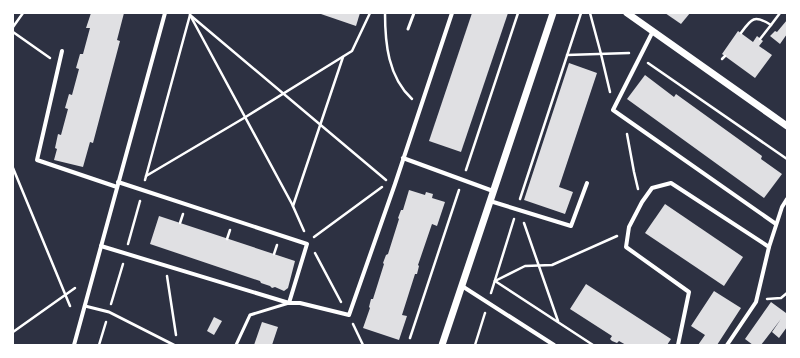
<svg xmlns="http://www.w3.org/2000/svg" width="800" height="358" viewBox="0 0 800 358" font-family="'Open Sans',sans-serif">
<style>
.building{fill:#e0e0e3}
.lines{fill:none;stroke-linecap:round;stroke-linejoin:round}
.path{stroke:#fff;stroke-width:2.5}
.service{stroke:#fff;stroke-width:3}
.minor{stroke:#fff;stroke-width:4}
.tertiary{stroke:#fff;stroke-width:7}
</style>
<rect width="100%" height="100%" fill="#2d3142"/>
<g class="building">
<polygon points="91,13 124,13 117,40 120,41 93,143 90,142 83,167 54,160 57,149 55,148 58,134 61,135 68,109 65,108 69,94 72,95 79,69 76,68 80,54 83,54 90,28 86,28"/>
<polygon points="318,13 360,13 356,26"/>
<polygon points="472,13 508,13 461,152 429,141"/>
<polygon points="665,13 690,13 681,24"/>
<polygon points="787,20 787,34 780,44 770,36 775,31 777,32"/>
<polygon points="738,31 753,42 757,36 763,41 759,46 772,55 755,78 722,54"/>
<polygon points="569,63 597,73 559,187 573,192 565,214 524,200"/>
<polygon points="645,75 674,97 676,94 762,156 761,159 782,174 764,198 627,99"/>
<polygon points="409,190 425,195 426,192 433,194 432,198 445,202 437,226 432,224 418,265 419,266 417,274 415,274 402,315 407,316 399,340 363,328 370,308 369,307 371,299 373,299 384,264 383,263 386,255 388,254 399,219 398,218 401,210 403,210"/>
<polygon points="665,204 743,257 724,286 645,233"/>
<polygon points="159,216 295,261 288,288 284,291 275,287 272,288 270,286 261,283 260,281 150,244"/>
<polygon points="586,284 671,339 667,345 626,345 619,341 617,343 612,341 610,339 612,336 570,309"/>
<polygon points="714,291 741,308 717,345 698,345 705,335 691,326"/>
<polygon points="771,302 786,313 787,311 787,327 779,338 772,332 781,319 761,345 753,345 745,339"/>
<polygon points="214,317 222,321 214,335 207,331"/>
<polygon points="262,322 278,327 272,345 254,345"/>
</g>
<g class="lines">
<g class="path">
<polyline points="190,13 190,15 292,204 304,231"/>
<path d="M385,13c0,30 3,64 27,86"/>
<polyline points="590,13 601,54 610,92"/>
<polyline points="771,25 780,13"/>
<polyline points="13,27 23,13"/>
<polyline points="13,32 50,58"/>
<path d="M741,33c10,-14 13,-19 30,-8l-11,14"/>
<polyline points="567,55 629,53"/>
<polyline points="722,59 725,56"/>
<polyline points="648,63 787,159"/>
<polyline points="627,134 634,172 638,189"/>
<polyline points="13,168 70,306"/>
<polyline points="466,170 518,13"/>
<polyline points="146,176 244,118 352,51 370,13"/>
<polyline points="145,180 190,15 386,180"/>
<polyline points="520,199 581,13"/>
<polyline points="293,206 343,57"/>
<polyline points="180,223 183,214"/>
<polyline points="524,223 558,321"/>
<polyline points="314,237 382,187"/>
<polyline points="227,239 230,230"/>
<polyline points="128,244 140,201"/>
<polyline points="315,253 341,302"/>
<polyline points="274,254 277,245"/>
<polyline points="167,276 176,335"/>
<polyline points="495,281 525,266 552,265 617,236"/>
<polyline points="495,281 593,345"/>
<polyline points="491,293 514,219"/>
<polyline points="767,299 781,298 787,293"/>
<polyline points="111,304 123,264"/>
<polyline points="353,324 363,345"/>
<polyline points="13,332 75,288"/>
<polyline points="410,338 459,190"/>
<polyline points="99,345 106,322"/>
<polyline points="475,345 485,313"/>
</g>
<g class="service">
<polyline points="408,29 414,13"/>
<polyline points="85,306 109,312 174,345"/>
<polyline points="236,345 250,315 289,303"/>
</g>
<g class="minor">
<polyline points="653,31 613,110 776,224"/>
<polyline points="62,51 37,160 117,187"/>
<polyline points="403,158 493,191"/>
<polyline points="118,182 307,244 289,303"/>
<polyline points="490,201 571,226 587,183"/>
<polyline points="101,246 289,303 300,303 349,315 395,184 452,13"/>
<polyline points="769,247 782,207 787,199"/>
<polyline points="462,286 554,345"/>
<polyline points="74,345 165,13"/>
<polyline points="678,345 689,292 626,247 629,227 642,202 652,188 671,183 769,247 756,302 727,345"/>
</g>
<g class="tertiary">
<polyline points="627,13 787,126"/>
<polyline points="442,345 553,13"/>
</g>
</g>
<rect width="800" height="358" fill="none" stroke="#ffffff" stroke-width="28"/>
</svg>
